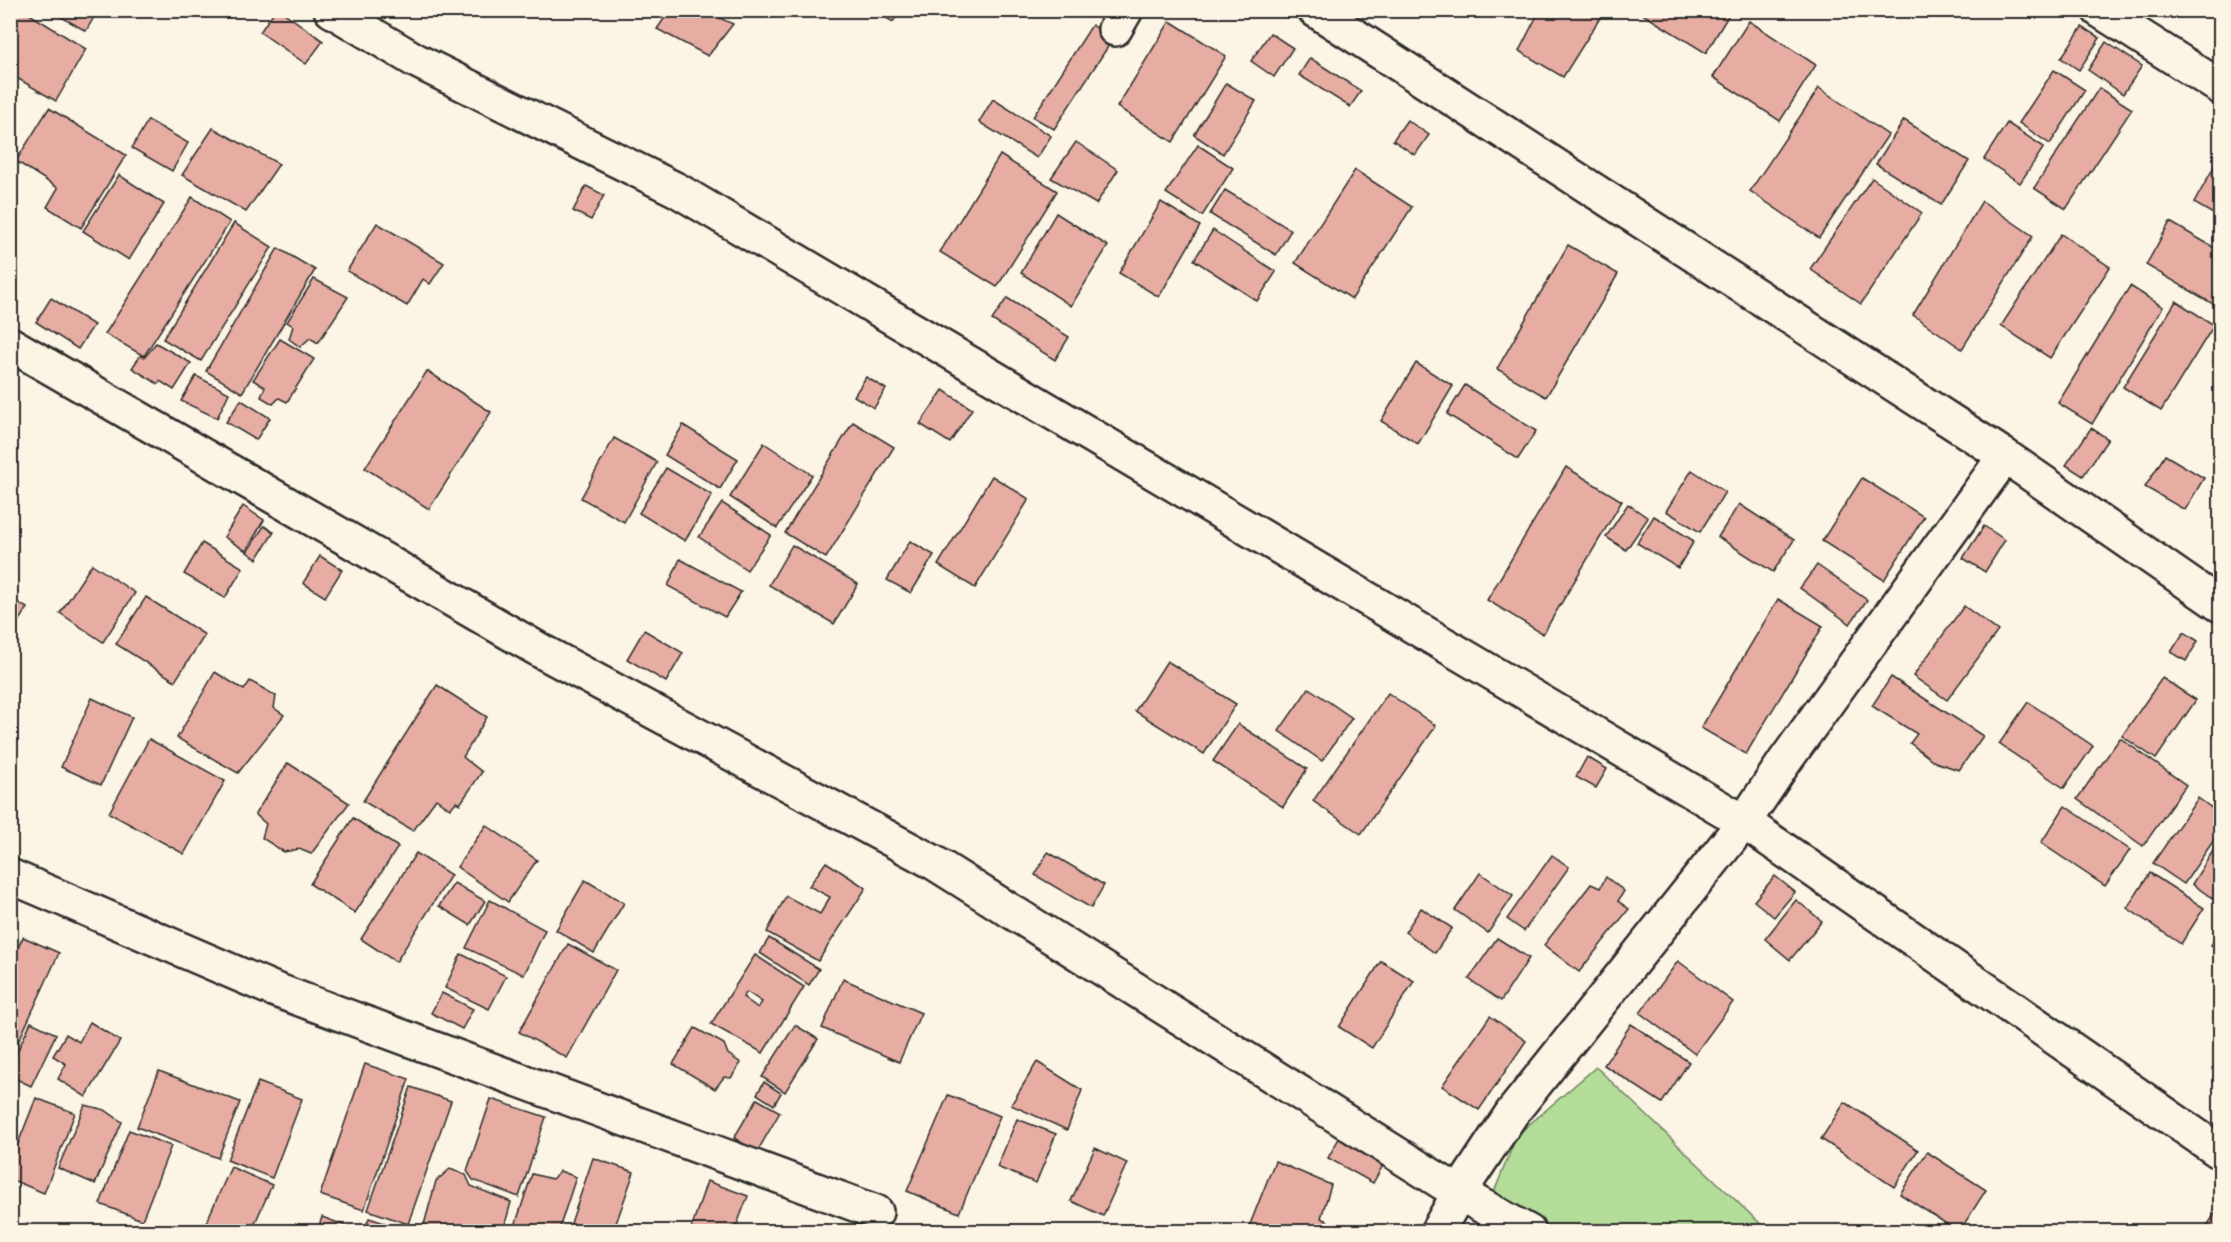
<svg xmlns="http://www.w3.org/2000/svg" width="2231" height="1242" viewBox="0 0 2231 1242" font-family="'Playpen Sans',sans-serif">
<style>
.green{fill:#b4dd9a;stroke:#708462;stroke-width:1.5}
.building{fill:#e7ada3;stroke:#2b2b2b;stroke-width:1.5;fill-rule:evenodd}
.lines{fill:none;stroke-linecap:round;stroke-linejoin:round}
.minor-casing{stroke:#2b2b2b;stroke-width:38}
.minor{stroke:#fcf5e5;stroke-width:33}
</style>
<rect width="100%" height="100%" fill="#fcf5e5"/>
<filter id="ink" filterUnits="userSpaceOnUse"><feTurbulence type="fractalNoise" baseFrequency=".0167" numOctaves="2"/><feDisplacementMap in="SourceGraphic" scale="12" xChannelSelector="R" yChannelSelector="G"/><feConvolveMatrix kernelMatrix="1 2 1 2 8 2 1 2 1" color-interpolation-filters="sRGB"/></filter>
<g filter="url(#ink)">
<polygon class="green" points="1596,1067 1768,1231 1478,1232 1517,1135"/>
<g class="building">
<polygon points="10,10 23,10 86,49 56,101 10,74"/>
<polygon points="49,10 98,10 86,31"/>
<polygon points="275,10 280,10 323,41 306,64 260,32"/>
<polygon points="674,10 702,10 733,24 708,56 657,29 666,16 670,17"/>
<polygon points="873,10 900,10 893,22"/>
<polygon points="1540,10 1605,10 1563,77 1519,51"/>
<polygon points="1636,10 1730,10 1731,11 1706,53"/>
<polygon points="1170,21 1226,56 1173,142 1117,107"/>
<polygon points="1749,21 1816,65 1780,121 1713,77"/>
<polygon points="1092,25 1113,39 1054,129 1033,117"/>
<polygon points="2082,27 2100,38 2079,70 2061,58"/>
<polygon points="1270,33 1293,48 1274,77 1251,61"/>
<polygon points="2106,42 2142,66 2123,94 2088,70"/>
<polygon points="1310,58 1361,91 1350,107 1299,75"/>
<polygon points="2054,70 2085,90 2050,144 2019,123"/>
<polygon points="1226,83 1256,101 1223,154 1194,135"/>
<polygon points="1819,88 1888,135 1819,238 1750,191"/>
<polygon points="2099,88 2132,109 2066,209 2034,188"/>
<polygon points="993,99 1051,136 1037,158 979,122"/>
<polygon points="49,108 126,155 81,228 47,207 58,188 16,161"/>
<polygon points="148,120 188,143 172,171 132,148"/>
<polygon points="1407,120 1429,135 1415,155 1393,140"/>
<polygon points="1904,120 1969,161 1941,205 1876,164"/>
<polygon points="2007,123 2044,147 2020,183 1984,159"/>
<polygon points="213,128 279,164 246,212 182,175"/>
<polygon points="1076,142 1118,170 1096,204 1051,178"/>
<polygon points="1198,145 1233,168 1202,216 1166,193"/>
<polygon points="1000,155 1057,191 997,287 940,252"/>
<polygon points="2220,156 2220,218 2194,203"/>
<polygon points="1355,170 1412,207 1352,299 1295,263"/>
<polygon points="119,175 164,204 129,260 83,231"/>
<polygon points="1872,178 1922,213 1861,304 1810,269"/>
<polygon points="586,186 604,195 591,220 573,211"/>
<polygon points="1225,190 1291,230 1276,255 1210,214"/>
<polygon points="192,197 230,222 144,356 105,334"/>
<polygon points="1982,201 2033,236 1962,349 1913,315"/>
<polygon points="1161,202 1200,226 1159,297 1119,273"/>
<polygon points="1056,213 1108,246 1071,306 1021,273"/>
<polygon points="2170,222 2220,251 2220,308 2146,265"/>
<polygon points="234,223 272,247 201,361 163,339"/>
<polygon points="377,223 444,263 430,284 423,279 407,306 347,271"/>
<polygon points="1213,230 1276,272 1257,301 1194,260"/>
<polygon points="2061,234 2110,267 2050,358 2001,326"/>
<polygon points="1568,245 1618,274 1546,397 1497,369"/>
<polygon points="278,248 315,270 242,393 206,371"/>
<polygon points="314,279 348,297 318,343 310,338 300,347 289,339 293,326 287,322"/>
<polygon points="2130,286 2163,307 2092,424 2058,403"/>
<polygon points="51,298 94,325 78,349 36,322"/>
<polygon points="1007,298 1069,337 1055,360 992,320"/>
<polygon points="2176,301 2214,325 2161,411 2123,387"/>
<polygon points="280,339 314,359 287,402 279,398 273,404 261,397 265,387 253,380"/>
<polygon points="156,343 191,363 174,390 160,381 158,384 132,368 140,356 145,357"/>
<polygon points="1416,363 1453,386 1418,444 1381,421"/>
<polygon points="427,371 491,412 429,509 365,468"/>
<polygon points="196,376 229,393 217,418 181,401"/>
<polygon points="866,377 886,389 874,408 854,396"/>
<polygon points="1465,385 1536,431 1518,459 1447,414"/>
<polygon points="943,390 972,409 950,443 920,424"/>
<polygon points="241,400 270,418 256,440 226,422"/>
<polygon points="853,422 894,447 826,558 785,533"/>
<polygon points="683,425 738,459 720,489 665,455"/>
<polygon points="2091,428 2108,439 2083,476 2066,465"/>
<polygon points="614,438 657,462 624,522 581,498"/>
<polygon points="764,443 812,475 777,528 730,497"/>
<polygon points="2165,455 2204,478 2185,510 2145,487"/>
<polygon points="1566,467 1622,501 1543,634 1487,600"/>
<polygon points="666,468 712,495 685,541 639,513"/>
<polygon points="1692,470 1725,492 1700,532 1666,511"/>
<polygon points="992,476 1029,499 975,588 938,565"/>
<polygon points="1862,478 1924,517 1884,580 1822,541"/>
<polygon points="722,503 771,535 747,570 699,537"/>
<polygon points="1628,504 1648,518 1626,550 1606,537"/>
<polygon points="1739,504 1794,540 1773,572 1718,537"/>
<polygon points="243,506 264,520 246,551 224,537"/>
<polygon points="1654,516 1694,541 1678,568 1637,543"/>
<polygon points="264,526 274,532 257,559 247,552"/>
<polygon points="1984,526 2005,540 1985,572 1963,558"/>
<polygon points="910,541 934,555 911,593 887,580"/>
<polygon points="202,543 243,568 225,598 184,574"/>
<polygon points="792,545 858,584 834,624 769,585"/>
<polygon points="320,556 342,570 325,597 303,583"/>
<polygon points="680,559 741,592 725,617 668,586"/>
<polygon points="92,564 135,593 103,642 60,613"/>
<polygon points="1817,565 1867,600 1850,624 1800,588"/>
<polygon points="146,597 205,635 175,681 116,644"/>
<polygon points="10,598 27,608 10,634"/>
<polygon points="1778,599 1823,626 1746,754 1701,728"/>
<polygon points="1964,606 1998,631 1947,700 1913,676"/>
<polygon points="644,630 683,653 666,682 627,659"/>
<polygon points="2184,632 2198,641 2186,661 2171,652"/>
<polygon points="1167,661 1236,704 1204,754 1135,711"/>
<polygon points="215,672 244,690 250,681 276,696 274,708 284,715 238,773 177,738"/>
<polygon points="1891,677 1983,736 1959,770 1935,762 1910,743 1917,734 1872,706"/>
<polygon points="2162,678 2196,700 2156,759 2122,736"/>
<polygon points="437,685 487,717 463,757 482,772 460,804 456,802 450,809 436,799 413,831 363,801"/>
<polygon points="1309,688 1352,718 1322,761 1279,731"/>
<polygon points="1388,693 1436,726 1361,834 1313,801"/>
<polygon points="92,698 132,717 101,785 61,767"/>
<polygon points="2028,702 2093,746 2064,788 1999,744"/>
<polygon points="1238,724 1307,769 1283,807 1213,761"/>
<polygon points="2120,738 2186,785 2143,846 2077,799"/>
<polygon points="149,739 225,781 184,854 109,813"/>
<polygon points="1587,757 1607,769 1596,788 1576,777"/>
<polygon points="288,763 349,803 311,854 299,849 284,852 262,838 266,824 255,814"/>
<polygon points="2198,798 2220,814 2220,831 2184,884 2153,863"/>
<polygon points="2065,806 2130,850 2105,886 2041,843"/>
<polygon points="353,818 398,847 355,913 310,884"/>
<polygon points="486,825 537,860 508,902 457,867"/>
<polygon points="2216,846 2220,849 2220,892 2215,900 2192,884"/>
<polygon points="1048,852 1104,885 1091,908 1035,875"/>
<polygon points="416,853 451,875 396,962 361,939"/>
<polygon points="1552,855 1569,867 1524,931 1507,919"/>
<polygon points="826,862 866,888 818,961 767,932 786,896 820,914 830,897 809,886"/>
<polygon points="1480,873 1513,896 1488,933 1455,910"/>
<polygon points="2150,873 2204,908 2181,944 2127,908"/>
<polygon points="1775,876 1795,892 1774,917 1754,901"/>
<polygon points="1606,877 1624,891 1618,901 1629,909 1579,972 1544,945 1591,884 1600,888"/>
<polygon points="585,880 624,903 594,953 556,930"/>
<polygon points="454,883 485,901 470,925 439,906"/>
<polygon points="490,900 545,930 524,975 466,948"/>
<polygon points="1796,900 1822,921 1790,960 1765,939"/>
<polygon points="1421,908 1452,928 1435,953 1405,932"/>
<polygon points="2220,931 2220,951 2211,945"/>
<polygon points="23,937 59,953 10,1060 10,965"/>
<polygon points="769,938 819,969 809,985 760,953"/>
<polygon points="1497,938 1529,958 1501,1001 1469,979"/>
<polygon points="568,944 616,970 567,1058 519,1032"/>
<polygon points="461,954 506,976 489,1009 445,988"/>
<path d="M755,955l49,32 -41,66 -52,-29zM747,992l15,10 -4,6 -15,-11z"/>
<polygon points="1381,961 1414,981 1372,1048 1339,1027"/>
<polygon points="1678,961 1733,1002 1695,1054 1640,1013"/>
<polygon points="843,979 921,1013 899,1062 822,1028"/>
<polygon points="442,993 473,1009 462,1029 431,1013"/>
<polygon points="1490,1016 1526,1041 1479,1110 1442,1086"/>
<polygon points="31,1022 56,1034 31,1086 10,1076 10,1067"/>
<polygon points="90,1022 120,1041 86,1097 58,1079 66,1064 53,1056 66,1034 79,1042"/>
<polygon points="1631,1024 1689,1062 1662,1103 1604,1065"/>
<polygon points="795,1025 818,1039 785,1092 762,1077"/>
<polygon points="695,1028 724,1044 728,1054 741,1063 731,1078 724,1077 715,1089 673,1064"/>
<polygon points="1037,1062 1082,1090 1067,1130 1011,1105"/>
<polygon points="365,1064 409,1079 364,1210 320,1195"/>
<polygon points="159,1071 240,1102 218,1158 137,1127"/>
<polygon points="258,1082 302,1099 272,1178 227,1160"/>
<polygon points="764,1082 781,1093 774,1105 757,1094"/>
<polygon points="411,1087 451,1101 408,1224 368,1210"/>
<polygon points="948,1095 1000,1116 959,1213 907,1191"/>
<polygon points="36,1098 75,1113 44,1193 10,1179 10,1164"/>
<polygon points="491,1099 546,1117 519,1197 473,1180 467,1171"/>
<polygon points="757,1099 780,1112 757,1152 734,1138"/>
<polygon points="1845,1102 1918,1150 1894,1187 1821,1139"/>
<polygon points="85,1105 105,1110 122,1122 95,1184 58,1168"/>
<polygon points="1017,1119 1056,1134 1036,1183 997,1167"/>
<polygon points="129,1130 171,1146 142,1220 100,1204"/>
<polygon points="1342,1133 1387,1158 1373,1183 1328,1158"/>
<polygon points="1095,1148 1127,1163 1103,1216 1071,1201"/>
<polygon points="1927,1152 1986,1190 1959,1232 1900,1194"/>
<polygon points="593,1158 634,1172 613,1232 568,1232"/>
<polygon points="1275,1161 1331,1185 1321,1218 1338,1227 1335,1232 1247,1232"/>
<polygon points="231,1167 272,1185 251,1232 202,1232"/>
<polygon points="450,1169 466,1175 471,1186 511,1202 503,1232 422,1232 436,1181"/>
<polygon points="560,1171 576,1177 558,1232 513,1232 532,1174 552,1179"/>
<polygon points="707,1181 748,1196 734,1232 690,1232"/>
<polygon points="2218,1209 2220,1210 2220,1232 2203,1232"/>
<polygon points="322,1217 360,1231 360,1232 317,1232"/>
<polygon points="369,1218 406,1230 405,1232 364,1232"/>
</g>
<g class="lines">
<defs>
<g id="minor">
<polyline points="331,10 415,60 677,190 1744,822 2220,1152"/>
<polyline points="1315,10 2005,456 2220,605"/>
<polyline points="2099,10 2220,87"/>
<polyline points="1115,29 1126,10"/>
<polyline points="10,344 543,652 933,862 1459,1193 1529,1232"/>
<polyline points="10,876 273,989 876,1212"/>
<polyline points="1437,1232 1459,1193 1512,1113 1744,822 1785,761 2005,456"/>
</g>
</defs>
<use href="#minor" class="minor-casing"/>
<use href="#minor" class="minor"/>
</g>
</g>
<rect width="2231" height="1242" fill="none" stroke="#fcf5e5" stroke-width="36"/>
<rect x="18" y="18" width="2195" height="1206" fill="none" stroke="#2b2b2b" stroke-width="2" filter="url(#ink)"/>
</svg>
